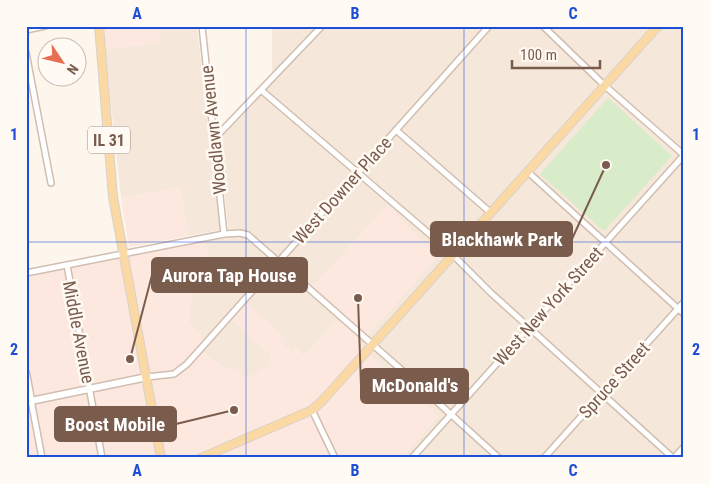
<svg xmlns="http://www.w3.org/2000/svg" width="710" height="484" viewBox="0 0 710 484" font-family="'Roboto Condensed',sans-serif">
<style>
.residential{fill:#f5e8da}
.commercial{fill:#fde8e0}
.education{fill:#f3e8fa}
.green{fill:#d8ecc9}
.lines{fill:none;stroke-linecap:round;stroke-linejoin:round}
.minor-casing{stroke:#d1beb0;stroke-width:8}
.tertiary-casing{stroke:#d1beb0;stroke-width:9}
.primary-casing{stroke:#dad1cd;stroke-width:10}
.minor{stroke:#fff;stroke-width:5}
.tertiary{stroke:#fff;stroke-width:6}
.primary{stroke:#fbd9a5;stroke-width:8}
.grid{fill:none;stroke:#1d4ed8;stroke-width:1;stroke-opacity:0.55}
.labels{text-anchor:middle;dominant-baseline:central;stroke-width:5;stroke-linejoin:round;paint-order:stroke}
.shield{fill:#fffaf3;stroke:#a28b7f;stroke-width:1}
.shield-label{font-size:16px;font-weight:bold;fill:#7a5c4d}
.street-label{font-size:18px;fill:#7a5c4d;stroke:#fffaf3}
.leader{fill:none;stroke:#7a5c4d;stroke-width:2}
.callout-dot{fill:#7a5c4d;stroke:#fffaf3;stroke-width:2}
.callout{fill:#7a5c4d;stroke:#7a5c4d;stroke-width:2}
.callout-label{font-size:19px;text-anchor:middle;font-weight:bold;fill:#fff}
.neatline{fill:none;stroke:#1d4ed8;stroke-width:2}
.grid-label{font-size:16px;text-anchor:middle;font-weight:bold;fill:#1d4ed8}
</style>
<rect width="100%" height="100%" fill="#fdf6ec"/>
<g class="residential">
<polygon points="160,26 197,26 220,230 188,236 180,188 121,198 105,49 160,43"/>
<polygon points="272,26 684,26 684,458 401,458 438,417 358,345 437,257 339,317 304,357 296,348 292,353 280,343 284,338 230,318 270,354 270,366 245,379 238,370 222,367 201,351 188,321 195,283 209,268 205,239 229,235 218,131 272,76"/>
</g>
<g class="commercial">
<polygon points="103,26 160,26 160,43 105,49"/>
<polygon points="180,188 188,236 129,247 121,198"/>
<polygon points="388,205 437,257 358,345 438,417 401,458 26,458 26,273 205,239 209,268 195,283 188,321 209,342 201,351 222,367 238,370 245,378 270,366 270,354 230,318 245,301 284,337 280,343 292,353 296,348 304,357 339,317 309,290"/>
</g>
<polygon class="education" points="26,425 32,458 26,458"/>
<polygon class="green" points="608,98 672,156 604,231 540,174"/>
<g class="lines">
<defs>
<g id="minor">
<polyline points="202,26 224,234"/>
<polyline points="543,26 604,85 684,155"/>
<polyline points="26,30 45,26"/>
<polyline points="26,53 51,183"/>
<polyline points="261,90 446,248 491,293 673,458"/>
<polyline points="396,130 491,213"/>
<polyline points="214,139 322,26"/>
<polyline points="528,172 684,314"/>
<polyline points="67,265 102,458"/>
<polyline points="26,273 224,234 240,233 248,235 413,380 499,458"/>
<polyline points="147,377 174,374 187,364 489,26"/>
<polyline points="31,400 42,458"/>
<polyline points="312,410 335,458"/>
<polyline points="412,458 684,155"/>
<polyline points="544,458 684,302"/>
<polyline points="674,458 684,447"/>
</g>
<g id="tertiary">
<polyline points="26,373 31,400"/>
<polyline points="26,402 147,377"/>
</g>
<g id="primary">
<polyline points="99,26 113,197 161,458"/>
<polyline points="201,458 312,410 323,400 658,26"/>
</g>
</defs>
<use href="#minor" class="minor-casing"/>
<use href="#tertiary" class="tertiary-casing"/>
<use href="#primary" class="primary-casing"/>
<use href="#minor" class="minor"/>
<use href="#tertiary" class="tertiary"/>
<use href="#primary" class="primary"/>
</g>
<path class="grid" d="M246,26v432M464,26v432M26,242h658"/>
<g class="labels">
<rect class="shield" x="88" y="126.5" width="42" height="27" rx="4"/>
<g class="shield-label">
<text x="109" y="140">IL 31</text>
</g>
<g class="street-label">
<text transform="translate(213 130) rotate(-96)">Woodlawn Avenue</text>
<text transform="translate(342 190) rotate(-48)">West Downer Place</text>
<text transform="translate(548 306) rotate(-48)">West New York Street</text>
<text transform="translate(79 332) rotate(79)">Middle Avenue</text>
<text transform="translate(614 380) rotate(-48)">Spruce Street</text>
</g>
</g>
<path class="leader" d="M606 165L572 239M130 359L152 275M358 298L361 386M234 410L176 424"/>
<g class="callout-dot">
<circle cx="606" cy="165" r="5"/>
<circle cx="130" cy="359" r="5"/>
<circle cx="358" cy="298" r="5"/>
<circle cx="234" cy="410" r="5"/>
</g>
<g class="callout">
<rect x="431" y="222" width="141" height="34" rx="5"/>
<rect x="152" y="258" width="155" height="34" rx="5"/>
<rect x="361" y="369" width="107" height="34" rx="5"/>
<rect x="55" y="407" width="121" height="34" rx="5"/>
</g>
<g class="callout-label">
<text x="502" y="246">Blackhawk Park</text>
<text x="229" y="282">Aurora Tap House</text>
<text x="415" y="392">McDonald's</text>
<text x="115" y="431">Boost Mobile</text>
</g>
<rect width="710" height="484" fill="none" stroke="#fffaf3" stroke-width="55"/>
<g transform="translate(62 62) rotate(125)"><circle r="24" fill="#fffaf3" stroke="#cabbb1"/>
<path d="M0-4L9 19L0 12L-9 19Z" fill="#e76f51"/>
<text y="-8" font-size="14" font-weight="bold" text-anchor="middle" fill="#7a5c4d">N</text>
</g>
<path d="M512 60v8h88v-8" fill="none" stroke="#7a5c4d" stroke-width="2.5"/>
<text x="520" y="60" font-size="15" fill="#7a5c4d" stroke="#fffaf3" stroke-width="4" paint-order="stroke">100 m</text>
<rect x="28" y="28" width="654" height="428" class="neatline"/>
<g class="grid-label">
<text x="137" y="19">A</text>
<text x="355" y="19">B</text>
<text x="573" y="19">C</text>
<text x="14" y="140">1</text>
<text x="696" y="140">1</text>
<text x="14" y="355">2</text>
<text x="696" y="355">2</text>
<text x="137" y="476">A</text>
<text x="355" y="476">B</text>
<text x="573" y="476">C</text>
</g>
</svg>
